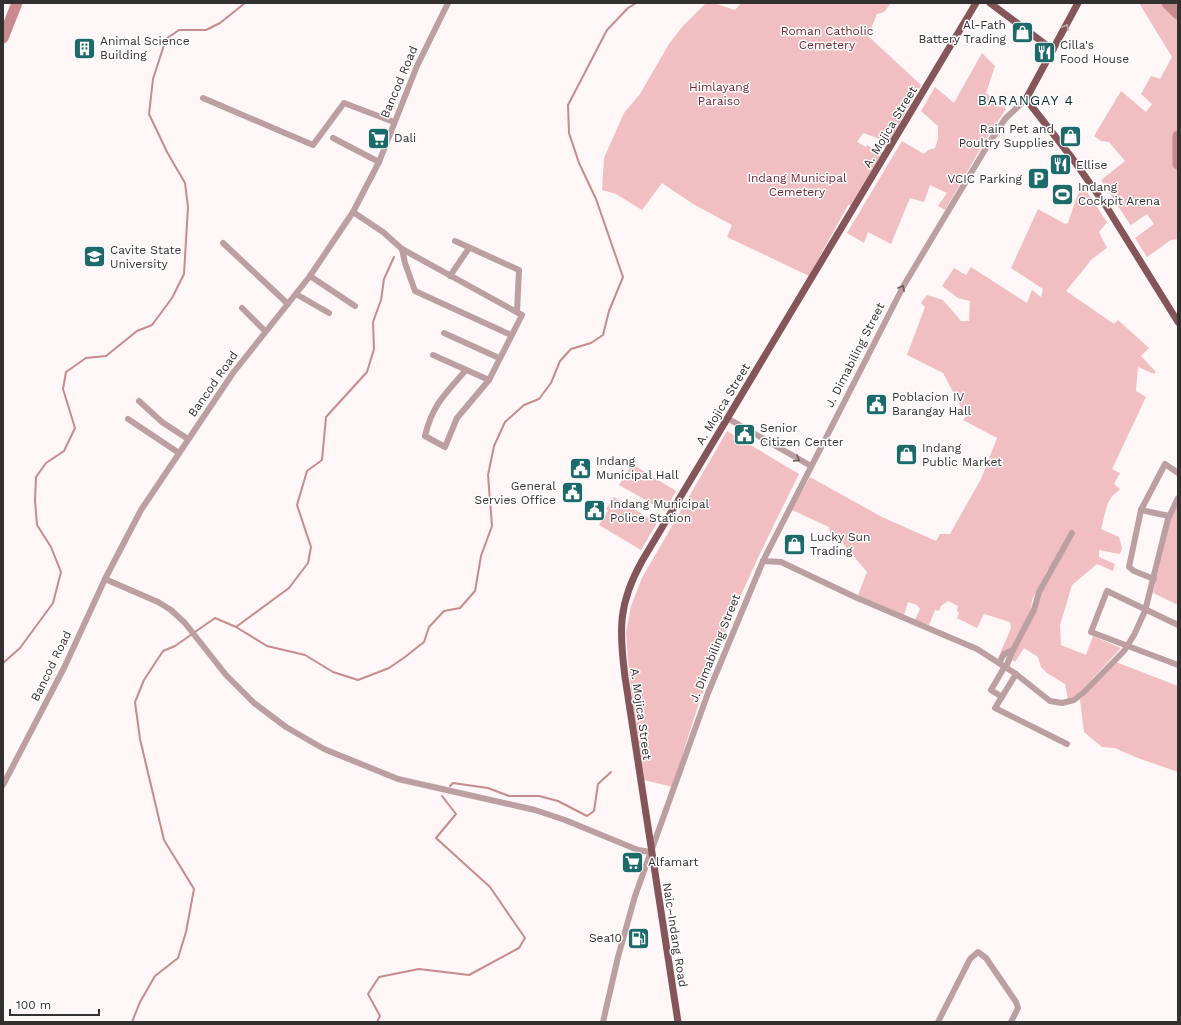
<svg xmlns="http://www.w3.org/2000/svg" width="1181" height="1025" viewBox="0 0 1181 1025" font-family="'Work Sans',sans-serif">
<style>
.green{fill:#f1bfc1}
.lines{fill:none;stroke-linecap:round;stroke-linejoin:round}
.stream{stroke:#c78b8e;stroke-width:2}
.river{stroke:#c78b8e;stroke-width:11}
.minor{stroke:#bc9fa1;stroke-width:6}
.major{stroke:#855659;stroke-width:7}
.oneway{stroke:#c2aaac}
.oneway2{stroke:#6a5c5d}
.labels{text-anchor:middle;dominant-baseline:central;stroke-width:3;stroke-linejoin:round;paint-order:stroke}
.poi-label{font-size:12px;fill:#333030;stroke:#fff;text-anchor:start}
.park-label{font-size:12px;fill:#702731;stroke:#fff}
.street-label{font-size:12px;fill:#333030;stroke:#fff}
.quarter-label{font-size:14px;letter-spacing:1px;fill:#0e3232;stroke:#fff}
</style>
<rect width="100%" height="100%" fill="#fef6f7"/>
<g class="green">
<polygon points="706,3 714,3 735,10 741,3 891,3 884,12 877,14 868,36 921,85 889,142 863,133 857,142 866,147 867,145 882,154 852,206 848,205 809,276 727,237 732,225 693,204 662,183 642,210 616,194 602,190 604,158 624,113 640,94 669,44 682,27"/>
<polygon points="1139,3 1178,3 1178,239 1171,240 1147,257 1135,238 1154,224 1147,214 1131,225 1129,223 1101,180 1125,161 1109,142 1101,141 1094,136 1121,91 1146,112 1152,104 1141,94 1151,76 1160,79 1172,57"/>
<polygon points="982,53 995,66 986,93 1006,109 985,141 945,210 938,206 947,193 930,185 924,202 910,198 891,244 868,232 864,243 847,233 902,141 924,154 928,150 935,148 938,138 938,126 921,111 935,87 954,103"/>
<path d="M1083,186l24,36 -8,10 8,16 -15,11 -26,32 48,33 4,-4 31,28 -8,8 15,16 -2,2 -16,-7 -2,24 10,6 -34,72 8,4 -6,11 6,5c-3,4 -7,5 -9,9 -6,8 -7,22 -10,31l18,8 3,11 -2,6 -21,-4v7l16,7 -2,7 -16,-7 -25,21 -12,40 1,20 25,10 7,-19 28,12 -44,47 -9,4 -3,-15 -18,-11 -6,-6 -3,-10 -14,-9 -9,14 -3,-2 25,-61 16,-27 -5,-3 -16,31 -1,11 -22,40v5l-6,3 -4,-3 12,-28 -1,-6 -26,-8 -7,14 -20,-10 2,-5 -2,-2 1,-5 -10,-5 -7,5 -2,5 -4,-1 -6,15 -14,-5 5,-11 -3,-4 -9,-3 -4,13 -46,-20 9,-23 -28,-33 -9,-6 -1,-6 -37,-17 18,-33 72,40 54,24 4,-7h10l31,-55 16,-41 -34,-18 6,-7 -8,-6 -18,-34 -36,-18 18,-48 -4,-4 6,-8 16,5 18,21h8l1,-20 -12,-3 -16,-12 12,-18 12,7 5,-8 56,36 5,-13 9,7 2,-8 -32,-21 27,-59 27,15 3,-1c3,-8 10,-33 15,-37z"/>
<path d="M727,431l72,43c-33,66 -66,133 -91,203 -13,36 -24,73 -35,110l-29,-7 -6,-24 -10,-95 -2,-29 5,-26 11,-28z"/>
<polygon points="632,464 676,491 665,511 619,485"/>
<polygon points="614,497 657,523 641,550 599,525 608,511 606,509"/>
<polygon points="1178,505 1178,605 1153,593 1171,517"/>
<polygon points="1116,662 1178,686 1178,772 1135,757 1115,748 1102,747 1084,732 1080,700"/>
</g>
<g class="lines">
<g class="stream">
<polyline points="236,627 289,588 308,563 311,547 297,505 307,471 322,460 326,417 367,372 374,349 373,322 381,300 384,279 394,257"/>
<polyline points="3,663 20,648 53,603 61,572 51,547 37,525 35,501 36,477 46,463 64,451 75,428 63,389 66,372 86,358 106,356 137,331 152,325 172,298 184,274 188,207 185,183 167,152 149,114 153,79 166,39 179,30 206,30 220,23 245,3"/>
<polyline points="450,786 453,783 488,788 509,796 539,796 558,801 587,816 594,811 598,784 611,772"/>
<polyline points="132,1022 140,1002 155,976 178,958 186,932 194,889 164,840 140,739 135,702 144,680 163,651 175,646 215,618 236,627 267,646 305,655 333,672 358,680 389,668 405,657 424,642 429,627 444,611 460,608 475,591 481,556 492,526 488,475 494,446 505,422 524,405 539,399 551,383 560,361 571,349 591,343 603,335 609,311 623,277 596,199 579,163 569,133 568,105 607,30 628,8 636,3"/>
<polyline points="377,1022 380,1016 368,994 379,977 419,969 469,975 519,948 525,938 490,887 436,838 456,814 442,796"/>
</g>
<g class="river">
<polyline points="1167,3 1178,14"/>
<polyline points="3,38 17,3"/>
<polyline points="1178,136 1178,164"/>
</g>
<g class="minor">
<polyline points="203,98 313,145 344,103 394,122"/>
<polyline points="333,138 379,162"/>
<path d="M353,212l30,20 19,17 120,66 -33,65 -32,38 -12,29 -20,-11c7,-31 21,-43 41,-66"/>
<polyline points="455,241 519,270 517,312"/>
<polyline points="223,243 288,304"/>
<polyline points="402,249 405,263 415,291 511,335"/>
<polyline points="310,276 355,306"/>
<polyline points="450,276 469,248"/>
<polyline points="296,294 329,313"/>
<polyline points="242,308 265,331"/>
<polyline points="444,333 499,358"/>
<polyline points="433,355 489,380"/>
<polyline points="139,401 162,422 188,439"/>
<polyline points="727,418 811,466"/>
<polyline points="128,419 179,453"/>
<polyline points="1141,510 1169,516"/>
<polyline points="763,561 781,562 855,597 977,649 1016,674 1050,701 1062,703 1074,700 1083,693 1124,651 1134,635 1145,611 1168,519 1178,498"/>
<polyline points="105,579 158,602 171,610 185,623 226,675 254,703 286,727 324,749 398,779 535,810 565,820 638,850 651,852"/>
<polyline points="1154,579 1134,571 1129,567 1141,510 1165,464 1178,473"/>
<polyline points="1178,625 1107,591 1091,632 1178,665"/>
<polyline points="999,663 1004,654 1013,650"/>
<polyline points="1006,667 1013,650 1034,610 1039,592 1072,533"/>
<polyline points="1016,674 995,708 1067,744"/>
<polyline points="1002,697 991,690 1005,666"/>
<polyline points="3,785 64,668 105,579 141,510 233,373 310,276 353,212 379,162 417,66 448,3"/>
<polyline points="603,1022 618,957 635,896 708,693 763,561 904,285 989,143 1005,119 1026,99"/>
<polyline points="938,1022 970,959 978,952 986,958 1016,1002 1018,1008 1011,1022"/>
</g>
<g class="major">
<polyline points="990,3 1053,50"/>
<polyline points="1078,3 1026,99 1072,158 1106,206 1178,322"/>
<path d="M678,1022l-53,-345c-6,-47 -7,-73 17,-116l334,-558"/>
</g>
</g>
<defs><path id="oneway-chevron" d="M-2-3.5L2.5 0L-2 3.5" fill="none" stroke-width="1.6" stroke-linecap="round" stroke-linejoin="round"/></defs>
<use class="oneway" href="#oneway-chevron" transform="translate(1066 27) rotate(-62)"/>
<g class="oneway2">
<use href="#oneway-chevron" transform="translate(902 288) rotate(-61)"/>
<use href="#oneway-chevron" transform="translate(797 459) rotate(30)"/>
</g>
<defs>
<symbol id="shop-square" viewBox="-11 -11 22 22"><rect x="-9" y="-9" width="18" height="18" rx="4" fill="#1d6a6a" stroke="#fff"/><path d="M-5-2.5h2.3a2.7 3.5 0 0 1 5.4 0H5L5.5 6h-11ZM-1.5-2.5h3a1.5 2.3 0 0 0-3 0Z" fill="#fff"/></symbol>
<symbol id="building-square" viewBox="-11 -11 22 22"><rect x="-9" y="-9" width="18" height="18" rx="4" fill="#1d6a6a" stroke="#fff"/><path d="M-4-6H4V6H1V3H-1V6H-4ZM-2.5-4.3h1.7v1.8h-1.7ZM.8-4.3h1.7v1.8H.8ZM-2.5-1h1.7V.8h-1.7ZM.8-1h1.7V.8H.8Z" fill="#fff"/></symbol>
<symbol id="restaurant-square" viewBox="-11 -11 22 22"><rect x="-9" y="-9" width="18" height="18" rx="4" fill="#1d6a6a" stroke="#fff"/><path d="M-5-6h1v4h1v-4h1v4h1v-4h1v5L-1.5 .5V6h-2V.5L-5-1ZM5-6V6H3V1.5H1.5Q1.5-4 5-6Z" fill="#fff"/></symbol>
<symbol id="supermarket-square" viewBox="-11 -11 22 22"><rect x="-9" y="-9" width="18" height="18" rx="4" fill="#1d6a6a" stroke="#fff"/><path d="M-6-5.5h2.5l.6 2H6L4.5 2H-2.5L-4.4-4H-6ZM-1.5 3.2a1.3 1.3 0 1 0 .1 0ZM3 3.2a1.3 1.3 0 1 0 .1 0Z" fill="#fff"/></symbol>
<symbol id="parking-square" viewBox="-11 -11 22 22"><rect x="-9" y="-9" width="18" height="18" rx="4" fill="#1d6a6a" stroke="#fff"/><path d="M-3.5-5.5H1a3.5 3.5 0 0 1 0 7H-1V5.5H-3.5ZM-1-3.4V-.6H.8a1.4 1.4 0 0 0 0-2.8Z" fill="#fff"/></symbol>
<symbol id="stadium-square" viewBox="-11 -11 22 22"><rect x="-9" y="-9" width="18" height="18" rx="4" fill="#1d6a6a" stroke="#fff"/><path d="M0-5a6.5 5 0 1 0 0 10a6.5 5 0 1 0 0-10ZM-3.5-1.8h7v3.6h-7Z" fill="#fff"/></symbol>
<symbol id="university-square" viewBox="-11 -11 22 22"><rect x="-9" y="-9" width="18" height="18" rx="4" fill="#1d6a6a" stroke="#fff"/><path d="M0-5L7-2L0 1L-7-2ZM-4 1L0 2.5L4 1V4Q0 6-4 4Z" fill="#fff"/></symbol>
<symbol id="civic-square" viewBox="-11 -11 22 22"><rect x="-9" y="-9" width="18" height="18" rx="4" fill="#1d6a6a" stroke="#fff"/><path d="M-.6-6.5H3V-4.5H.6V-3L4-1V1h2V6H-6V1h2V-1L-.6-3ZM-1.2 2.5V6h2.4V2.5Z" fill="#fff"/></symbol>
<symbol id="fuel-square" viewBox="-11 -11 22 22"><rect x="-9" y="-9" width="18" height="18" rx="4" fill="#1d6a6a" stroke="#fff"/><path d="M-5.5-6h7V0h2V4h1.3V-2.5L3-4.5l.8-.8L6-3V5H2.5V1h-1V6h-7ZM-4.2-4.7v3.2H.2V-4.7Z" fill="#fff"/></symbol>
</defs>
<g fill-rule="evenodd">
<use href="#shop-square" x="1010" y="20" width="25" height="25"/>
<use href="#building-square" x="72" y="36" width="25" height="25"/>
<use href="#restaurant-square" x="1032" y="40" width="25" height="25"/>
<use href="#shop-square" x="1058" y="124" width="25" height="25"/>
<use href="#supermarket-square" x="366" y="126" width="25" height="25"/>
<use href="#restaurant-square" x="1048" y="152" width="25" height="25"/>
<use href="#parking-square" x="1026" y="166" width="25" height="25"/>
<use href="#stadium-square" x="1050" y="182" width="25" height="25"/>
<use href="#university-square" x="82" y="244" width="25" height="25"/>
<use href="#civic-square" x="864" y="392" width="25" height="25"/>
<use href="#civic-square" x="732" y="422" width="25" height="25"/>
<use href="#shop-square" x="894" y="442" width="25" height="25"/>
<use href="#civic-square" x="568" y="456" width="25" height="25"/>
<use href="#civic-square" x="560" y="480" width="25" height="25"/>
<use href="#civic-square" x="582" y="498" width="25" height="25"/>
<use href="#shop-square" x="782" y="532" width="25" height="25"/>
<use href="#supermarket-square" x="620" y="850" width="25" height="25"/>
<use href="#fuel-square" x="626" y="926" width="25" height="25"/>
</g>
<g class="labels">
<g class="poi-label">
<text x="1006" y="25" text-anchor="end">Al-Fath<tspan x="1006" dy="14">Battery Trading</tspan></text>
<text x="100" y="41">Animal Science<tspan x="100" dy="14">Building</tspan></text>
<text x="1060" y="45">Cilla's<tspan x="1060" dy="14">Food House</tspan></text>
<text x="1054" y="129" text-anchor="end">Rain Pet and<tspan x="1054" dy="14">Poultry Supplies</tspan></text>
<text x="394" y="138">Dali</text>
<text x="1076" y="165">Ellise</text>
<text x="1022" y="179" text-anchor="end">VCIC Parking</text>
<text x="1078" y="187">Indang<tspan x="1078" dy="14">Cockpit Arena</tspan></text>
<text x="110" y="250">Cavite State<tspan x="110" dy="14">University</tspan></text>
<text x="892" y="397">Poblacion IV<tspan x="892" dy="14">Barangay Hall</tspan></text>
<text x="760" y="428">Senior<tspan x="760" dy="14">Citizen Center</tspan></text>
<text x="922" y="448">Indang<tspan x="922" dy="14">Public Market</tspan></text>
<text x="596" y="461">Indang<tspan x="596" dy="14">Municipal Hall</tspan></text>
<text x="556" y="486" text-anchor="end">General<tspan x="556" dy="14">Servies Office</tspan></text>
<text x="610" y="504">Indang Municipal<tspan x="610" dy="14">Police Station</tspan></text>
<text x="810" y="537">Lucky Sun<tspan x="810" dy="14">Trading</tspan></text>
<text x="648" y="862">Alfamart</text>
<text x="622" y="938" text-anchor="end">Sea10</text>
</g>
<g class="park-label">
<text x="827" y="31">Roman Catholic<tspan x="827" dy="14">Cemetery</tspan></text>
<text x="719" y="87">Himlayang<tspan x="719" dy="14">Paraiso</tspan></text>
<text x="797" y="178">Indang Municipal<tspan x="797" dy="14">Cemetery</tspan></text>
</g>
<g class="street-label">
<text transform="translate(399 82) rotate(-67)">Bancod Road</text>
<text transform="translate(890 127) rotate(-59)">A. Mojica Street</text>
<text transform="translate(855 355) rotate(-63)">J. Dimabiling Street</text>
<text transform="translate(213 384) rotate(-55)">Bancod Road</text>
<text transform="translate(723 404) rotate(-59)">A. Mojica Street</text>
<text transform="translate(715 648) rotate(-68)">J. Dimabiling Street</text>
<text transform="translate(51 666) rotate(-64)">Bancod Road</text>
<text transform="translate(641 714) rotate(82)">A. Mojica Street</text>
<text transform="translate(675 935) rotate(81)">Naic–Indang Road</text>
</g>
<g class="quarter-label">
<text x="1026" y="100">BARANGAY 4</text>
</g>
</g>
<rect width="1181" height="1025" fill="none" stroke="#333030" stroke-width="8"/>
<path d="M10 1009v6h89v-6" fill="none" stroke="#333030" stroke-width="2"/>
<text x="16" y="1009" font-size="12" fill="#333030" stroke="#ffffff" stroke-width="3" paint-order="stroke">100 m</text>
</svg>
